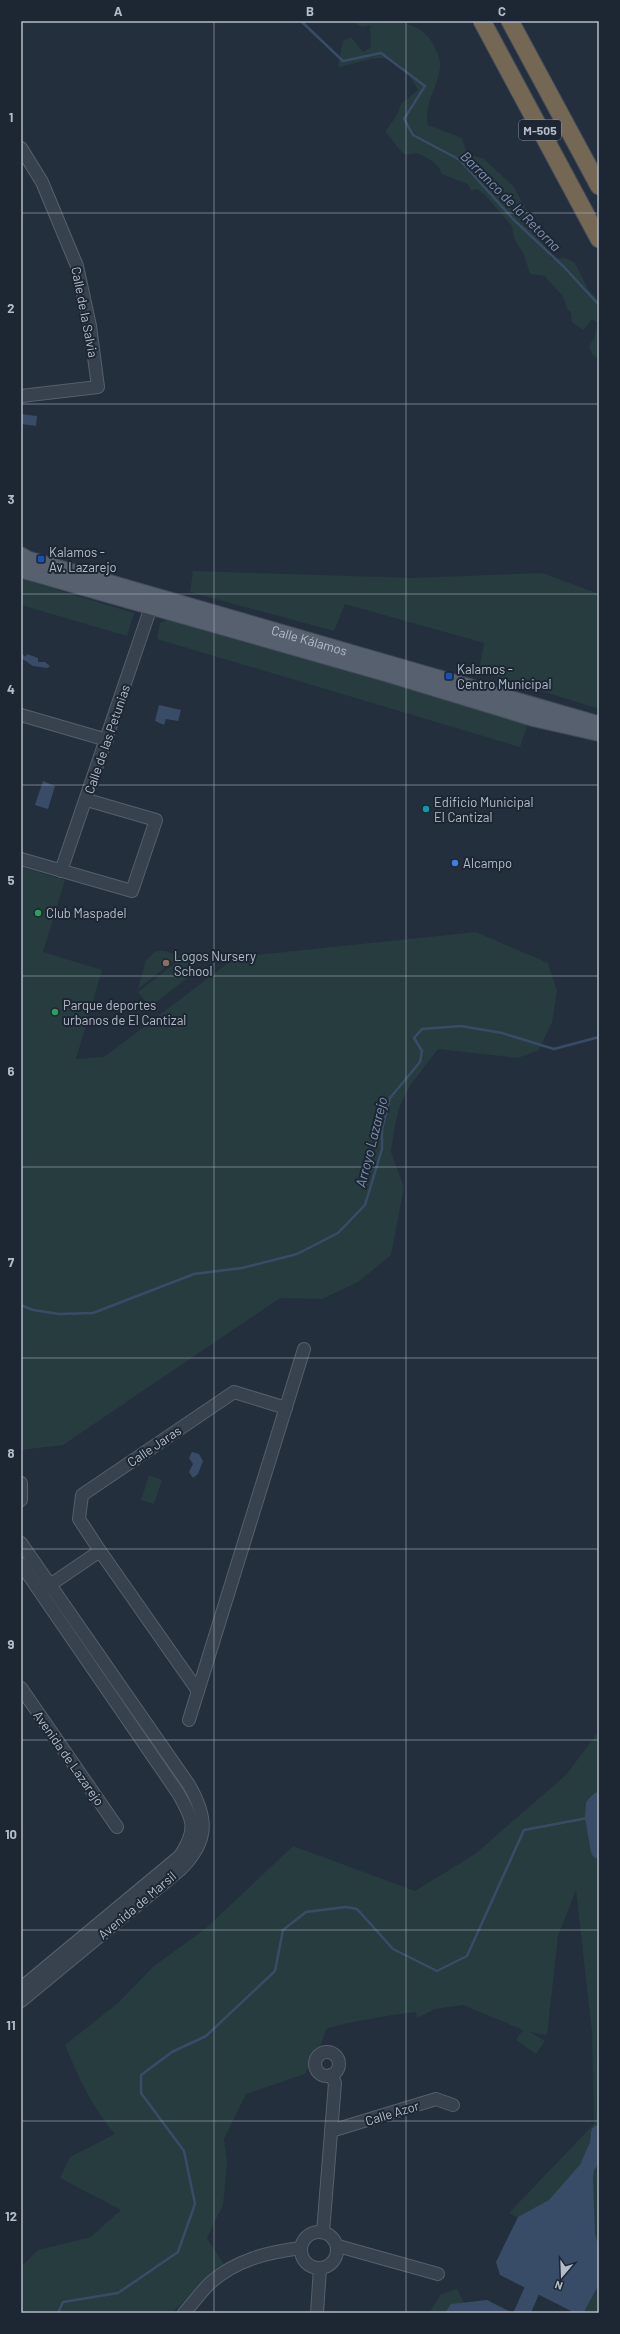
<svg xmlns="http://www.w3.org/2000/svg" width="620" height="2334" viewBox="0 0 620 2334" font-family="Barlow,sans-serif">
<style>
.green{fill:#263c3f}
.water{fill:#394c67}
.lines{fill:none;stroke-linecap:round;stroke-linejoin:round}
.stream{stroke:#394c67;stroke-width:2.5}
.river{stroke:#394c67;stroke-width:16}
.minor-casing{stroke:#565f6c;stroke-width:14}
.major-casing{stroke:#414a57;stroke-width:17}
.highway-casing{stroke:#434c59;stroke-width:19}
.minor{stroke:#38414e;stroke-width:12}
.major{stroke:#56606e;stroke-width:15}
.highway{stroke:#746855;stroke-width:17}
.grid{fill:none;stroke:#b4bcc9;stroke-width:1;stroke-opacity:0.55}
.transit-dot{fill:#1a4fb4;stroke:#1d2633;stroke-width:1.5}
.culture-dot{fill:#0f9aa8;stroke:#1d2633;stroke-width:1.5}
.shop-dot{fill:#3f7fe0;stroke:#1d2633;stroke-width:1.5}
.leisure-dot{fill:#2e9e5b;stroke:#1d2633;stroke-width:1.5}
.education-dot{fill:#8d6e63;stroke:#1d2633;stroke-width:1.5}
.labels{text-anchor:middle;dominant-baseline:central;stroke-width:4;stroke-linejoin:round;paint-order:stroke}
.shield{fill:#1d2633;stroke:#878f9c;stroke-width:1}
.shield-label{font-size:12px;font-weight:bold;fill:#b4bcc9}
.street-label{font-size:13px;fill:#b4bcc9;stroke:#1d2633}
.poi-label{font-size:13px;fill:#b4bcc9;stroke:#1d2633;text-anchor:start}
.water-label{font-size:14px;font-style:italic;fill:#7c92b1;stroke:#1d2633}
.neatline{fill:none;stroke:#b4bcc9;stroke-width:1.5}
.grid-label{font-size:13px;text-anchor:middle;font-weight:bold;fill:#b4bcc9}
</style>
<rect width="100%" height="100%" fill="#242f3e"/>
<g class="green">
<path d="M351,21c29,0 70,-6 84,27 3,6 6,14 5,20 -2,19 -17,37 -12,57l34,13 5,16 17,5 30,28 38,72 13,-1 10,5 13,26 11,12v59l-7,-6 -3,-8 6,-9 2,-15 -5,-3 -9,11 -11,-8 -1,-10 -4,-3c-1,-3 -1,-7 -3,-10 -2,-6 -15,-16 -19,-23l-15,-2 -6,-19 -10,-17 -2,-12 -27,-31 -8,-6 -6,1 -3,-6 -26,-10c-5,-12 -14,-16 -25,-21l-11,2c-10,-6 -11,-14 -20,-22l1,-4 10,-14 4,-11 17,-14c-23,-43 -38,-34 -78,-23l-2,-1 5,-25 8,-4 12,15 8,-5 -1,-22 -8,2z"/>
<polygon points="193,571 414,578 542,573 599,594 599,709 485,673 480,665 484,643 345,604 334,631 190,592"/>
<polygon points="21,579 134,613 127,636 21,605"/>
<polygon points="167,620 524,722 527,726 520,747 157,639 160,623"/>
<polygon points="21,867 65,880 43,952 102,970 76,1059 104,1057 236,957 476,932 548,963 557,991 552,1022 539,1050 518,1058 438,1049 409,1087 399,1108 394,1130 391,1152 404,1187 391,1255 358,1282 322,1299 280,1298 63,1445 21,1450"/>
<polygon points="156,951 165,951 180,956 138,989 146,960"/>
<polygon points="183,957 195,972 150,1007 138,992"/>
<polygon points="149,1475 162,1480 154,1504 141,1500"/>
<path d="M599,1731v528l-90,-46 85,-89 -2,-91 -16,-143 -18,46 -11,99 -17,-3 15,9 -9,13 -20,-14 7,-10 -60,-25 -28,4 -18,9 -1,-6c-31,4 -60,8 -90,17l-7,22 -5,4 -9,19 -59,20 -22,45 3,25 -4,41 -16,33 18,28 -54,47h-150v-46l17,-17 53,-13 30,-27 -61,-32 10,-21 45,-23c-22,-25 -38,-59 -50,-89l53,-42 36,-37 51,-37 88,-83 122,45 60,-37 91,-79z"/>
<polygon points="599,2283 599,2313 585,2313 584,2312"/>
<polygon points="457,2289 464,2303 487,2300 514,2313 429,2313 441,2294"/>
</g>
<g class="water">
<polygon points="21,414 37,416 36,426 21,424"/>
<polygon points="21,652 25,657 27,654 38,658 38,662 45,662 50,666 47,668 33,666 21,658"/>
<polygon points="159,705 181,710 178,721 166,719 164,725 155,721"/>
<polygon points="43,781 55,786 48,809 35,805"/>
<polygon points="192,1452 199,1454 203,1461 198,1474 193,1478 189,1472 193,1464 189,1458"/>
<polygon points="598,2144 593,2178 595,2234 599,2248 599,2284 584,2312 573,2312 500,2275 496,2262 518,2217 549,2200"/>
<polygon points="487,2300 512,2313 445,2313 451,2304"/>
</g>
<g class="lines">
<g class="stream">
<polyline points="301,21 343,61 381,53 425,86 404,119 413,135 460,160 514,220 563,266 599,305"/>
<polyline points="21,1305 33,1310 59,1314 93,1313 194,1274 242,1268 297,1254 338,1233 365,1205 382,1149 382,1129 390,1098 420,1062 422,1051 414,1038 422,1029 461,1026 502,1033 554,1049 599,1037"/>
<polyline points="58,2313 63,2302 118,2293 178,2252 195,2204 184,2151 141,2093 141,2075 172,2052 206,2036 275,1971 283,1930 306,1912 346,1907 357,1909 393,1949 437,1971 467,1956 524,1830 593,1817"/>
</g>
<g class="river">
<polyline points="599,1800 594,1805 593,1817 599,1851"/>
<polyline points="589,2164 598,2144 599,2133"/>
<polyline points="522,2313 540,2272"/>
</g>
<defs>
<g id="minor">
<polyline points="21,148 42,182 77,266 90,326 98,387 21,396"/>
<polyline points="21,715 107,740"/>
<polyline points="21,859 132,891 156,820 87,800"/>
<polyline points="61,871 151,607"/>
<polyline points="21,1483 21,1500"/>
<path d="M21,1543l168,242c19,33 20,55 -7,83l-161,133"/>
<polyline points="100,1551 79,1519 82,1495 234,1392 286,1408"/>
<path d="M21,1564l157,229c15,26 20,36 2,63l-159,132"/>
<polyline points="44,1589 100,1551 198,1691"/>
<polyline points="21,1688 117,1827"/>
<polyline points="189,1720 304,1349"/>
<circle cx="327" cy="2064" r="12"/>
<polyline points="331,2131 436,2099 453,2105"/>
<circle cx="319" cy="2250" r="18"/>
<polyline points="323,2232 335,2083 331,2075"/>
<polyline points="338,2246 438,2274"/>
<path d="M184,2313c9,-10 17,-21 26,-30 26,-23 58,-31 91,-35"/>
<polyline points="317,2313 320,2268"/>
</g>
<g id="major">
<path id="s1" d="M21,555l7,4 571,165"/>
<polyline points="21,570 387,674 535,719 597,733"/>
</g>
<g id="highway">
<polyline points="482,21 599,239"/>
<polyline points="510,21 599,186"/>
</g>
</defs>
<use href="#minor" class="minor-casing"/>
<use href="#major" class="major-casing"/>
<use href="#highway" class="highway-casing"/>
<use href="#minor" class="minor"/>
<use href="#major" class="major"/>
<use href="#highway" class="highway"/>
</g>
<path class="grid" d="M214,21v2292M406,21v2292M21,213h578M21,404h578M21,594h578M21,785h578M21,976h578M21,1167h578M21,1358h578M21,1549h578M21,1740h578M21,1930h578M21,2121h578"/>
<g class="transit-dot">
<rect x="37" y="555" width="8" height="8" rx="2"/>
<rect x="445" y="672" width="8" height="8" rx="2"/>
</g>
<circle class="culture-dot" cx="426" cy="809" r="4"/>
<circle class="shop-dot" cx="455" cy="863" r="4"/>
<g class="leisure-dot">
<circle cx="38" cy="913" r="4"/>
<circle cx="55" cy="1012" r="4"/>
</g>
<circle class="education-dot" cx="166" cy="963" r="4"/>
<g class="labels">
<rect class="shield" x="519" y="120" width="42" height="20" rx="3"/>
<g class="shield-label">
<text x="540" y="130">M-505</text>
</g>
<g class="street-label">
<text transform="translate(85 312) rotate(79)">Calle de la Salvia</text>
<text stroke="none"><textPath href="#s1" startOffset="301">Calle Kálamos</textPath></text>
<text transform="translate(107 739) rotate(-71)">Calle de las Petunias</text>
<text transform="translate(154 1446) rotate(-34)">Calle Jaras</text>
<text transform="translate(69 1758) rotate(55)">Avenida de Lazarejo</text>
<text transform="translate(137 1905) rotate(-40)">Avenida de Marsil</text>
<text transform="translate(392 2113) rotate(-17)">Calle Azor</text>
</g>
<g class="poi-label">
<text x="49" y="552">Kalamos -<tspan x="49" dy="15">Av. Lazarejo</tspan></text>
<text x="457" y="669">Kalamos -<tspan x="457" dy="15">Centro Municipal</tspan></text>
<text x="434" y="802">Edificio Municipal<tspan x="434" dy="15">El Cantizal</tspan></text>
<text x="463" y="863">Alcampo</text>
<text x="46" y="913">Club Maspadel</text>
<text x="174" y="956">Logos Nursery<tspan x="174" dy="15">School</tspan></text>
<text x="63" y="1005">Parque deportes<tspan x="63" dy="15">urbanos de El Cantizal</tspan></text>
</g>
<g class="water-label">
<text transform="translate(511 201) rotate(45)">Barranco de la Retorna</text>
<text transform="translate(371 1142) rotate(-76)">Arroyo Lazarejo</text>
</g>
</g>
<rect width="620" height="2334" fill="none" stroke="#1d2633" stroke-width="44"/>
<g transform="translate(562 2276) rotate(199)" stroke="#1d2633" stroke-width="3" paint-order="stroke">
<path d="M0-3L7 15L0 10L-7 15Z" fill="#b4bcc9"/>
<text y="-6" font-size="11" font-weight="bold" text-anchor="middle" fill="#b4bcc9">N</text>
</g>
<rect x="22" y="22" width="576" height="2290" class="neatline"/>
<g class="grid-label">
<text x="118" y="16">A</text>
<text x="310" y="16">B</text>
<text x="502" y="16">C</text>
<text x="11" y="122">1</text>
<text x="11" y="313">2</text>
<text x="11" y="504">3</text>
<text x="11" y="694">4</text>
<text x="11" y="885">5</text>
<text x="11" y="1076">6</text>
<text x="11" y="1267">7</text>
<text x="11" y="1458">8</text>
<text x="11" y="1649">9</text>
<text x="11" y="1839">10</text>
<text x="11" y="2030">11</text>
<text x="11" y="2221">12</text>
</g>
</svg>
